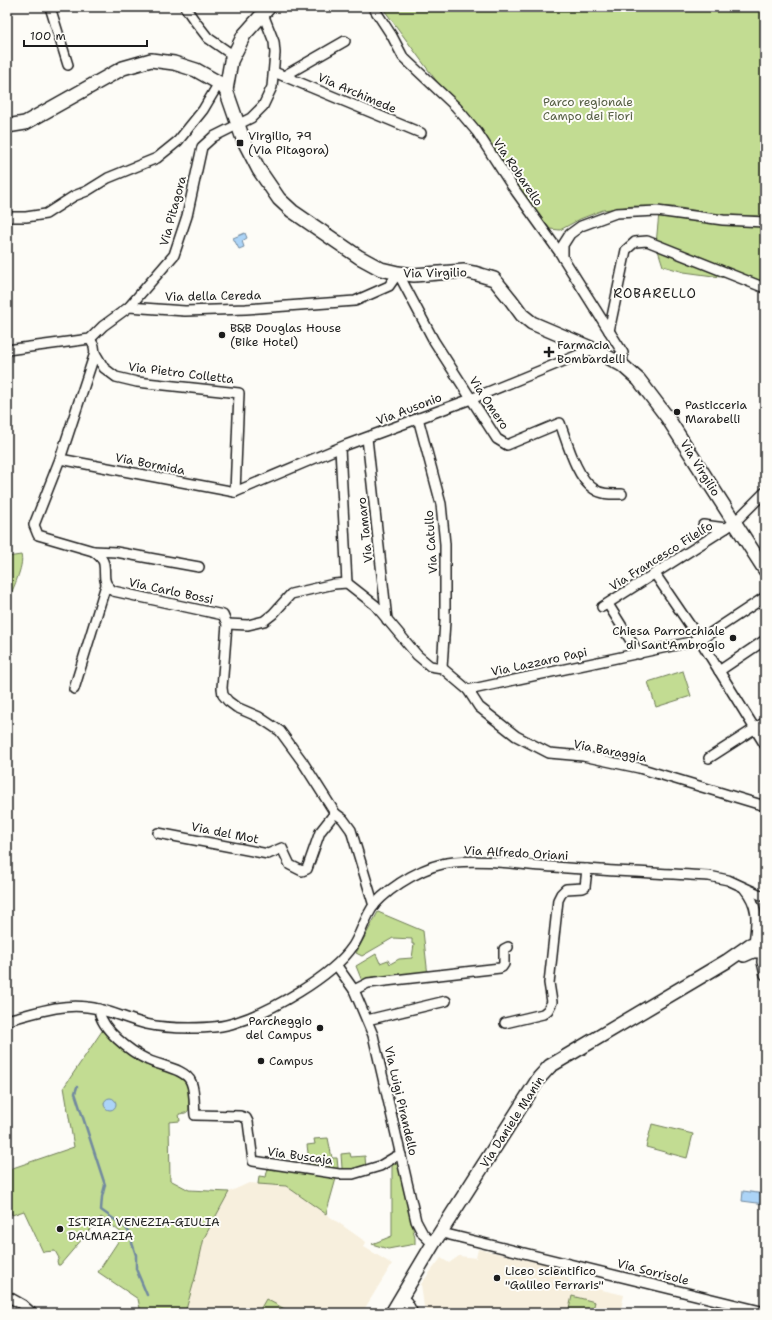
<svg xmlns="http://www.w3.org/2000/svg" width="772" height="1320" viewBox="0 0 772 1320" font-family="'Shantell Sans',sans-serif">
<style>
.built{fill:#f7efdd}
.green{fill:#c2dc92;stroke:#6f7c57}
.water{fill:#acd4f7;stroke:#728a9f}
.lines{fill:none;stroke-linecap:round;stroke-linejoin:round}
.stream{stroke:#728a9f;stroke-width:2.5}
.street-casing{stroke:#1c1c1c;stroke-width:12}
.secondary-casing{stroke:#1c1c1c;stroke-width:16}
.street{stroke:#fdfcf7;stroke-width:9}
.secondary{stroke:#fdfcf7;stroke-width:13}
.poi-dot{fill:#1c1c1c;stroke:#fdfcf7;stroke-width:1.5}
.labels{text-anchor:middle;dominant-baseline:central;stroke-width:4;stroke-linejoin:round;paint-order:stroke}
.street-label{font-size:12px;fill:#1c1c1c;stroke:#fdfcf7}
.park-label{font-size:12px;fill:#565f45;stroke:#fdfcf7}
.poi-label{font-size:12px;fill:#1c1c1c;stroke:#fdfcf7;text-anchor:start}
.neighbourhood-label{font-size:13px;letter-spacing:1px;fill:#1c1c1c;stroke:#fdfcf7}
</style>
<rect width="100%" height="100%" fill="#fdfcf7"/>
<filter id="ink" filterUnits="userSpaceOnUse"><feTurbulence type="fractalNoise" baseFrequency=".025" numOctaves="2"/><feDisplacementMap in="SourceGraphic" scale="8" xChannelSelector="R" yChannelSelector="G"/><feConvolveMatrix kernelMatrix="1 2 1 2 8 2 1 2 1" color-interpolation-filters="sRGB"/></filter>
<g filter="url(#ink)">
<g class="built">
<polygon points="249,1183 286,1186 366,1242 364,1247 392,1264 362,1313 185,1313 195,1278 204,1238 229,1192"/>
<polygon points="478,1249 565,1268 564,1273 571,1283 624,1295 620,1313 431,1313 424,1307 421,1284 441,1258 449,1263 459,1256 476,1258"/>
</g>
<g class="green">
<polygon points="382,7 765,7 765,216 729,216 674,207 634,206 603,210 580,219 560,230 550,229 443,90"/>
<polygon points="659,213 765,226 765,283 684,272 663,266 656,244"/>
<path d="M21,555c4,10 -10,38 -14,48v-46z"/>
<polygon points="683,671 691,696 656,707 648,682"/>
<polygon points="378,912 423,931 428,976 362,981 356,966 376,954 380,963 388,960 390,964 399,959 412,958 414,944 412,944 412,939 393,938 362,956 356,953"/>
<path d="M102,1031c12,13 28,25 44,34 10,5 33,7 40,16 4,8 3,19 3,28 -2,5 -5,4 -10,5l1,7 -11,1 1,58 19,10 40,2 -25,46 -9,40 -10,35h-44l-3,-14 -40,-27 25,-38 -22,-17 -41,48h-2l-1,-4 2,-3 -4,-7 -12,1 -19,-41 -12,4 -5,-18v-27l67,-23 -10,-60z"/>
<polygon points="652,1124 693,1134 687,1158 646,1147"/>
<polygon points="328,1138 332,1158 337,1158 338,1168 337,1171 310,1168 307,1145 315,1144 314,1139"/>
<polygon points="350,1153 351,1157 365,1156 366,1169 344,1170 342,1168 341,1154"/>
<polygon points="398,1161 415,1238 415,1244 388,1249 372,1244 392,1236 392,1162"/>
<polygon points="268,1167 337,1175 326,1214 286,1186 258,1184 259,1176 266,1177"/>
<polygon points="572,1296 595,1302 592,1313 568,1313"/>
<polygon points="266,1299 292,1313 258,1313"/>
</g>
<g class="water">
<polygon points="245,233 247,238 242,241 244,247 239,249 233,238"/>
<circle cx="110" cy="1104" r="6"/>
<polygon points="743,1191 765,1194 765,1204 742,1201"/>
</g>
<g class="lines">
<polyline class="stream" points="77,1087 75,1093 105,1185 102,1197 101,1210 125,1227 132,1236 132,1243 136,1255 136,1269 147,1295"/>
<defs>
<g id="street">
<polyline points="50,7 68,65"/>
<polyline points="185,7 194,20 208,38 234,56"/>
<polyline points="373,7 392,36 403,57 456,107 477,132 512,186 560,253 623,353 622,365"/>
<polyline points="274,72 421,133"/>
<polyline points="284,76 345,41"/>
<polyline points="7,217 26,217 46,214 74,196 87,191 108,178 157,158 178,141 203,110 219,83"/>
<polyline points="563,258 563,245 570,234 581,226 616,213 657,211 723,220 765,222"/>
<polyline points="129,307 174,255 187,216 202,147 213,137 251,118 263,106 272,87 275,53 274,42 263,14"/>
<polyline points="609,331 626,250 635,242 647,241 765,288"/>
<polyline points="90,339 94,346 95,353 104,368 116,377 137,382 239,393 235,492"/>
<path d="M7,350l83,-11 13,-13 26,-19 56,4 61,-2 109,-8 34,-15 9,-13 36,68 63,98 10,6 53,-22c7,19 17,56 34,66 8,6 18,5 28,5"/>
<path d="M95,353l-35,106 -26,66 4,10 55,16c4,3 10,7 11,13 2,13 -3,17 9,27l110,24 4,9 -5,64 1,7 5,6 8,6 23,10 21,14 22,30 33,52 8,6 8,11 23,76"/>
<polyline points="418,418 441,504 445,544 445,621 442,668"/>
<polyline points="367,438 387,620"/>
<polyline points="340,448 347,583"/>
<polyline points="60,459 235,492"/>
<polyline points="235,492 346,445 471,399 593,349"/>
<polyline points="703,525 726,528"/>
<polyline points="93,551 116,552 199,567"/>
<polyline points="655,574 700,640 765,745"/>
<polyline points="608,604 639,654"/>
<polyline points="602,607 734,523 765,492"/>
<polyline points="227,624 248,625 264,621 273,614 291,594 334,584 347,583 375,605 417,655 430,666 442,668 468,690 700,640 765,597"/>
<polyline points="719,671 765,640"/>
<polyline points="74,689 106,585"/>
<polyline points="468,690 479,707 516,736 549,753 583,756 639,768 765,806"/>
<polyline points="709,758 765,722"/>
<polyline points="158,833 268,854 282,848 290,865 302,871 307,869 320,832 335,813"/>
<path d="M744,888c15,18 13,32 10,55l9,7 -1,12 3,13"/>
<polyline points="337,966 354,990 373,1035 416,1221 423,1234 433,1244"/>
<polyline points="354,990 368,983 500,968 502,967 504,964 504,949 508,947"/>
<path d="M99,1009c1,20 32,43 49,51 12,6 38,9 43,22 4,9 3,23 4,33l45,1 6,2 2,4 5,39 86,13h14l27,-8 15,-9 6,-2"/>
<path d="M7,1020c25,-6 54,-17 80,-13 20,2 39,12 59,17 21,5 68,6 88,-1 36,-11 98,-46 119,-77 8,-12 12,-29 21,-41 18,-20 53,-41 80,-43 33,-3 68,3 101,5 51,4 103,6 154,9l19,4 37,17"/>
<polyline points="367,1020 446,1001"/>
<polyline points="505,1023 543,1014 548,1010 552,1002 549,983 558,900 561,894 566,889 583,888 585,887 587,869"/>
<polyline points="442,1233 765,1312"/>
<polyline points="7,1296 23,1305 32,1313"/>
<polyline points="401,1297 407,1302 413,1313"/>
</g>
<g id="secondary">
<polyline points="269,7 244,35 231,61 226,90 243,139 259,170 279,199 292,211 359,257 381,269 398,273 414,275 464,271 474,273 494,279 511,300 522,315 532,323 593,349 622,365 639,380 667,417 765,570"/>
<polyline points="7,126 25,123 123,68 151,60 174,63 196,70 219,83 226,90"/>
<polyline points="744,955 753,951 765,951"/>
<polyline points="392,1313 433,1244 539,1078 550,1066 727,961 750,945 765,940"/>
</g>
</defs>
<use href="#street" class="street-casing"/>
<use href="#secondary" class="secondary-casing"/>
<use href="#street" class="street"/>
<use href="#secondary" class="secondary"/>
</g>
</g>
<g class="poi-dot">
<rect x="236" y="139" width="8" height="8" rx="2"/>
<circle cx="222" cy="335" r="4"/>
<path d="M547 346h4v4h4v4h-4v4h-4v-4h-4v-4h4z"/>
<circle cx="677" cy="412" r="4"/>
<circle cx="733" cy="638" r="4"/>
<circle cx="320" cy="1028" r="4"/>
<circle cx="261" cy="1061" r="4"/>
<circle cx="60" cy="1229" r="4"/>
<circle cx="497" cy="1278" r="4"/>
</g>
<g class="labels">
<g class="street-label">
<text transform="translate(357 93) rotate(23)">Via Archimede</text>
<text transform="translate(518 172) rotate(56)">Via Robarello</text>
<text transform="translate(173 211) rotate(-75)">Via Pitagora</text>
<text transform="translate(435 273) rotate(-1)">Via Virgilio</text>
<text transform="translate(213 296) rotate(-1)">Via della Cereda</text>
<text transform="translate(181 373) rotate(7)">Via Pietro Colletta</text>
<text transform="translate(489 403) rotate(56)">Via Omero</text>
<text transform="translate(409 409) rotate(-21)">Via Ausonio</text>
<text transform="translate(150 464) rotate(11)">Via Bormida</text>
<text transform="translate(700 468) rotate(58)">Via Virgilio</text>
<text transform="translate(365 530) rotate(-96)">Via Tamaro</text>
<text transform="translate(431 542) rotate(-94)">Via Catullo</text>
<text transform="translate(661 556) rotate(-32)">Via Francesco Filelfo</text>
<text transform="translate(171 591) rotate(12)">Via Carlo Bossi</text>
<text transform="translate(539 662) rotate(-12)">Via Lazzaro Papi</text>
<text transform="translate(610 751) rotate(11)">Via Baraggia</text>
<text transform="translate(225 833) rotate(11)">Via del Mot</text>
<text transform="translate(516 853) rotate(3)">Via Alfredo Oriani</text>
<text transform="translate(401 1101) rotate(77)">Via Luigi Pirandello</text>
<text transform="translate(512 1122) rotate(-57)">Via Daniele Manin</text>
<text transform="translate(300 1156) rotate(8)">Via Buscaja</text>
<text transform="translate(653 1272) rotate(14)">Via Sorrisole</text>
</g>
<g class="park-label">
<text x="588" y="102">Parco regionale<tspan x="588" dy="14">Campo dei Fiori</tspan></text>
</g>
<g class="poi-label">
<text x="248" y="136">Virgilio, 79<tspan x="248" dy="14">(Via Pitagora)</tspan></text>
<text x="230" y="328">B&amp;B Douglas House<tspan x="230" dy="14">(Bike Hotel)</tspan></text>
<text x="557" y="345">Farmacia<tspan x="557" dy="14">Bombardelli</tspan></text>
<text x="685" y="405">Pasticceria<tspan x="685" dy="14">Marabelli</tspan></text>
<text x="725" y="631" text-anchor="end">Chiesa Parrocchiale<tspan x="725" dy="14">di Sant'Ambrogio</tspan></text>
<text x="312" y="1021" text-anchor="end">Parcheggio<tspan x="312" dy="14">del Campus</tspan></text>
<text x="269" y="1061">Campus</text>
<text x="68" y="1222">ISTRIA VENEZIA-GIULIA<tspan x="68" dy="14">DALMAZIA</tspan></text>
<text x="505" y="1271">Liceo scientifico<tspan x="505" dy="14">"Galileo Ferraris"</tspan></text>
</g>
<g class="neighbourhood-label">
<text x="655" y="293">ROBARELLO</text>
</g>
</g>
<rect width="772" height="1320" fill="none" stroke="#fdfcf7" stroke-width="24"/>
<rect x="12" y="12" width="748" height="1296" fill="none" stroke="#1c1c1c" stroke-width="1.5" filter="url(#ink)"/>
<path d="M24 40v6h123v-6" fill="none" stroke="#1c1c1c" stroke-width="2"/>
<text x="30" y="40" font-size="12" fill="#1c1c1c" stroke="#fdfcf7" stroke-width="3" paint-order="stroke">100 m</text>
</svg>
